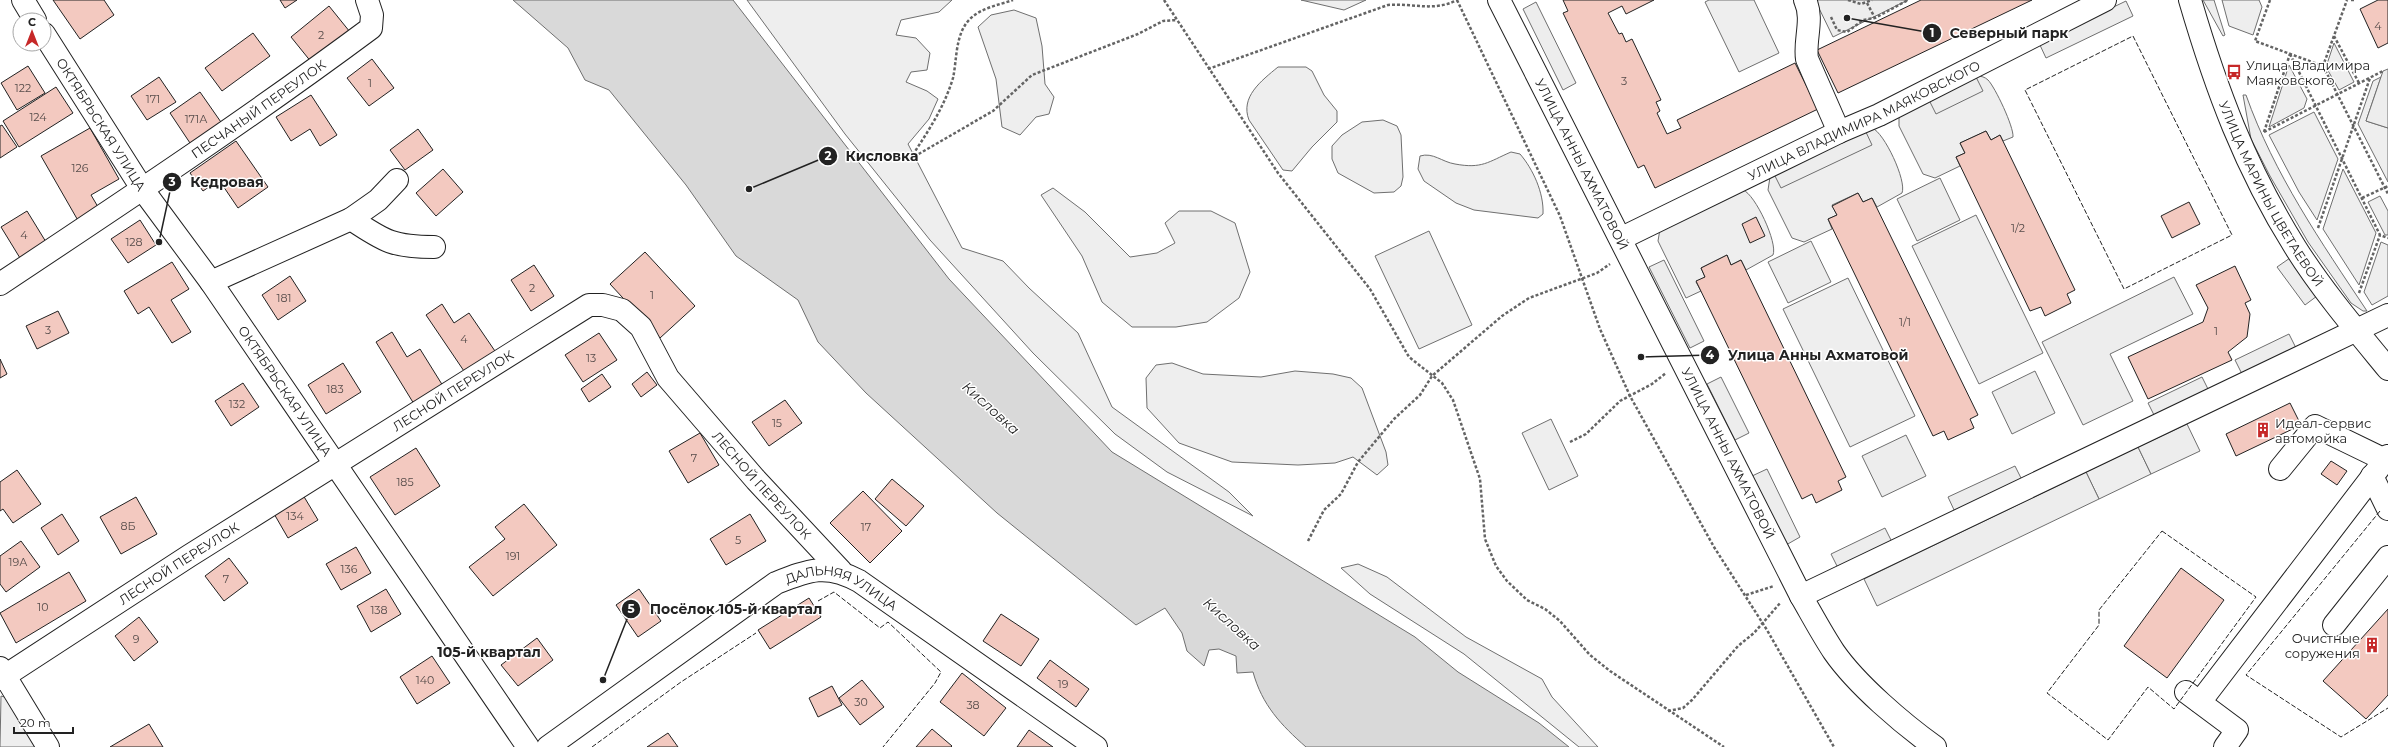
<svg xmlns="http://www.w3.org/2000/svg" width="2388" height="747" viewBox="0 0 2388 747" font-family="Montserrat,sans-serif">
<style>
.green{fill:#eee;stroke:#6f6f6f}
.parking{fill:#ededed;stroke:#6f6f6f}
.water{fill:#d9d9d9;stroke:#6f6f6f}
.building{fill:#f3c9c0;stroke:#222}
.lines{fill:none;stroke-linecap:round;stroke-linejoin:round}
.minor-casing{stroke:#222;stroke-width:24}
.path{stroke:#646464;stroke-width:2.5;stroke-dasharray:3 2;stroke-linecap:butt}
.minor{stroke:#fff;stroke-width:22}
.fence{stroke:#222;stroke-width:1;stroke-dasharray:5 2;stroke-linecap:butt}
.labels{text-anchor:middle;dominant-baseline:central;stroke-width:3;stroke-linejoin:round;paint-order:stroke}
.number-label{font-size:11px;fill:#564c4a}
.poi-label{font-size:13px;fill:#222;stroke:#fff;text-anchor:start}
.street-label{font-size:13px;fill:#222;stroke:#fff}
.water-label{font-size:14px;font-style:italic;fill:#222;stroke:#fff}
.neighbourhood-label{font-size:14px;font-weight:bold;fill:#222;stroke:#fff}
.leader{fill:none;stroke:#222;stroke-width:1.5}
.callout-dot{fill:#222;stroke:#fff;stroke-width:1.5}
.mark-label{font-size:12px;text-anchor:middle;font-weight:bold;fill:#fff}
.callout-label{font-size:14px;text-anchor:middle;font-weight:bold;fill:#222;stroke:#fff;stroke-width:3;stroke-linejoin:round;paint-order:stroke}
</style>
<rect width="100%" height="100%" fill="#fff"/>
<g class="green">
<polygon points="747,0 952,0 939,12 901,20 896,35 916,38 930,53 927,70 911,72 906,82 927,91 938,99 929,119 908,144 962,248 1003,261 1029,288 1078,333 1112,407 1229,492 1253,516 1167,472 1115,434 1033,353 930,240 845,134"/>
<polygon points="1301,0 1366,0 1344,10"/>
<polygon points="1709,0 1754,0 1779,53 1739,72 1705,2"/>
<polygon points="1815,0 1908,0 1833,37"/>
<polygon points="2203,0 2214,0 2225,35 2223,36"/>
<polygon points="2222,0 2259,0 2262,7 2253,35 2229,26"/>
<polygon points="1014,10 1036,18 1042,46 1045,84 1054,97 1049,114 1036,117 1020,135 1002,127 996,79 978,27 991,15"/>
<polygon points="2334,43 2354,82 2339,90 2326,67"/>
<polygon points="2289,65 2307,99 2304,108 2269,127"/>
<path d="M1278,67h28l6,4 12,24 13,16v11l-25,25 -20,24 -9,-1 -34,-50c-9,-23 12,-39 29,-53z"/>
<path d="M1977,76c4,0 8,1 11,4 7,7 26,47 25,57l-10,4 -3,-6 -9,5 -5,-9 -26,12 5,10 -9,4 4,9 -25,12 -12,-4 -24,-48v-9z"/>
<polygon points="2381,77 2366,121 2388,128 2388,182 2358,124 2373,81"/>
<path d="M2243,95h3c28,79 75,147 121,216h-4l-12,-8 -43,-61 -38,-66 -19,-37z"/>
<polygon points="2314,112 2338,159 2317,220 2299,192 2269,135"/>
<polygon points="1383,120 1397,126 1401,135 1403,177 1401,186 1394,192 1374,193 1338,173 1332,159 1332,146 1342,135 1362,122"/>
<path d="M1872,128c12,4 35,53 30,65l-25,14 -5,-9 -9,4 -5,-9 -26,12 5,10 -9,4 4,10 -28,13 -12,-4 -24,-48 2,-13z"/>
<path d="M1511,152l9,2c13,15 24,39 23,60l-5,4 -64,-8 -18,-7 -32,-22 -6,-12 2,-13c13,-4 22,6 35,8 27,5 33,-2 56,-12z"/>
<polygon points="2343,169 2376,233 2359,285 2323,229"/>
<polygon points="1053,188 1085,212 1130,257 1157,253 1175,243 1165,223 1179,211 1211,211 1235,223 1250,272 1239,298 1207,322 1176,327 1132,327 1102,302 1082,256 1041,195"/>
<path d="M1743,190c12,4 35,53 30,65l-27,15 -5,-10 -10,5 -4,-10 -26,13 4,9 -9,5 5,9 -15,7 -28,-57 2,-12z"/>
<polygon points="2380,196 2388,211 2388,235 2385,235 2368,202"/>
<polygon points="1976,215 2043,353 1979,384 1912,246"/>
<polygon points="1429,231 1472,325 1419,349 1375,256"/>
<polygon points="2381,242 2388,245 2388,296 2372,305 2364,292"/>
<polygon points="1848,278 1915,416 1850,447 1783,309"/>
<polygon points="1172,363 1203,374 1261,377 1295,371 1333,374 1351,378 1362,388 1386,452 1388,465 1377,475 1353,457 1335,463 1298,465 1232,462 1179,443 1147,408 1146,378 1156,365"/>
<polygon points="1551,419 1578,476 1549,490 1522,433"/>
<polygon points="2138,447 2151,474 2099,499 2086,472"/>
<polygon points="1358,564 1387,577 1466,637 1542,679 1552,697 1598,747 1579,747 1464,654 1370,594 1341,568"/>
<polygon points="1,696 32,705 59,747 0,747"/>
</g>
<g class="parking">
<polygon points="2126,1 2133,16 2046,58 2039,43"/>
<polygon points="1536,2 1576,83 1563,90 1523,9"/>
<polygon points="2388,69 2388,128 2366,121 2383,71"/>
<polygon points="1976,77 1983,91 1936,114 1929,100"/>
<polygon points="1865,130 1872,145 1781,188 1774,174"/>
<polygon points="1940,178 1960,220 1917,241 1897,199"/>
<polygon points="1811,241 1831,282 1788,303 1768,262"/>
<polygon points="2290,258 2317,296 2305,305 2277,267"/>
<polygon points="1664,260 1704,341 1690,348 1649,267"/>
<polygon points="2174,277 2193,314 2110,354 2133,401 2083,425 2042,342"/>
<polygon points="2289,334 2296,348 2242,374 2235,360"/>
<polygon points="2035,371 2055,413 2012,434 1992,392"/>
<polygon points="1721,377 1749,433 1735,440 1707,384"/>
<polygon points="2202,377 2209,391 2155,417 2148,403"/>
<polygon points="2187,424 2200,451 2151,474 2138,447"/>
<polygon points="1906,435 1926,476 1882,497 1862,456"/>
<polygon points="2015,466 2022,480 1955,512 1948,497"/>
<polygon points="1767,469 1800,537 1786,545 1752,476"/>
<polygon points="2086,472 2099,499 1877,606 1864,579"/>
<polygon points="1885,528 1892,542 1838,568 1831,554"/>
</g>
<path class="water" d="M513,0h220l216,279 163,173 303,185 43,35 81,51 30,24h-263c-25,-22 -44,-42 -53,-75l-16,1 -1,-17 -17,-7 -10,1 -5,16 -17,-15 -5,-18 -17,-25 -29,17 -139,-112 -131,-120 -48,-51 -20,-42 -62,-44 -50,-71 -77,-95 -24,-10 -17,-32z"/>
<g class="building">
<polygon points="53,0 104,0 114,15 80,39"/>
<polygon points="280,0 297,0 285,8"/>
<polygon points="1563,0 1654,0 1626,14 1622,6 1608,13 1619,34 1622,33 1626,42 1632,39 1661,100 1656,102 1660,111 1657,113 1667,134 1681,128 1677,120 1795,63 1818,109 1655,188 1644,165 1638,168 1563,13 1568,11"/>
<polygon points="1921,0 2032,0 1838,93 1817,50"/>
<polygon points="2378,0 2388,0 2388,43 2378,48 2360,9"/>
<polygon points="329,6 350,32 312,63 291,37"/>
<polygon points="253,33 270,56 222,91 205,68"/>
<polygon points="372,59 394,88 369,106 347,78"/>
<polygon points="28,66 45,93 17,110 1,83"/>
<polygon points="159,77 176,102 147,120 131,96"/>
<polygon points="56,87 73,113 19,147 3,121"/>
<polygon points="200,92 223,125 192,146 170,113"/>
<polygon points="311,95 337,135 320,146 310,129 291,141 276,117"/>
<polygon points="2,125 17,147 0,158 0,126"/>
<polygon points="90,128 119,179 91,195 101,212 80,224 41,156"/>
<polygon points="418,129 433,150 405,170 390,150"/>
<polygon points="1986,131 1991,140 2000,135 2075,290 2067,294 2071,303 2045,316 2041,307 2030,311 1956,157 1965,153 1960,143"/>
<polygon points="236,141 268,187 238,208 219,180 203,191 190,173"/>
<polygon points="443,169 463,192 436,216 416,193"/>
<polygon points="1858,193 1863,202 1872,198 1978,415 1970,419 1974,428 1948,440 1944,431 1933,436 1828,219 1837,215 1832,206"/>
<polygon points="2189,202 2200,224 2172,238 2161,216"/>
<polygon points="27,211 46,242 20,258 1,227"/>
<polygon points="1756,217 1765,236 1750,243 1742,224"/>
<polygon points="140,220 156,245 128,263 111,239"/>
<polygon points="645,252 695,306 660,338 610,284"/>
<polygon points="1727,255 1731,265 1741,260 1846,477 1838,481 1842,490 1816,503 1812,494 1802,499 1696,281 1705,277 1701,268"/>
<polygon points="172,262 189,289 171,300 191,332 172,343 149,307 138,314 124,291"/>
<polygon points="534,265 554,296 531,311 511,280"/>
<polygon points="2235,266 2251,300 2245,303 2250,314 2247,337 2228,352 2232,360 2148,399 2128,357 2203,322 2208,308 2196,285"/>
<polygon points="290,276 306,301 278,320 262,295"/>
<polygon points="442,304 454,323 469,313 497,354 466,374 426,315"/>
<polygon points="58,311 69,333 37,349 26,326"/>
<polygon points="392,332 407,357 420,349 443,386 414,404 376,342"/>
<polygon points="599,333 617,360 583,382 565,355"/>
<polygon points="0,359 7,374 0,378"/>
<polygon points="343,363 361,392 326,414 308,385"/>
<polygon points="647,372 657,385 641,397 632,384"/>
<polygon points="602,374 611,387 589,402 581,389"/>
<polygon points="243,383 259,407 231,426 215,401"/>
<polygon points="785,400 802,423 769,446 752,422"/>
<polygon points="2290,403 2301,425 2236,456 2226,434"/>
<polygon points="700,433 719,465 688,483 669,451"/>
<polygon points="416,448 440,486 395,515 370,477"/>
<polygon points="2331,461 2347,471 2337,485 2321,474"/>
<polygon points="17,470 41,504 13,523 3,509 0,511 0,482"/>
<polygon points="892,479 924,506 906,526 875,499"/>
<polygon points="863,491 902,531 870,563 830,523"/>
<polygon points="303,495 318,520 288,538 273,512"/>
<polygon points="136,497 157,534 121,554 100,517"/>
<polygon points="524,504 557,545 493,596 469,567 505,539 495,527"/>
<polygon points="62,514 79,541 58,555 41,528"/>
<polygon points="750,514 766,541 726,565 710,539"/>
<polygon points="21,541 40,567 6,592 0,584 0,556"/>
<polygon points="356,547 371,573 341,590 326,564"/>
<polygon points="229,558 248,583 224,601 205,576"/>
<polygon points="2181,568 2224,600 2167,678 2124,646"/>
<polygon points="69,572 86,601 16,643 0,613"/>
<polygon points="386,589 401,614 371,632 357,606"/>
<polygon points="639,589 661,621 638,637 616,605"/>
<polygon points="809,598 821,617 770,649 758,630"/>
<polygon points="2388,609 2388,695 2366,719 2323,681"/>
<polygon points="1001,614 1039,639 1021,666 983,641"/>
<polygon points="139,617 158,642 134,661 115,636"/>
<polygon points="537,638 553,660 518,686 501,665"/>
<polygon points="432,656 450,683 417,704 400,677"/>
<polygon points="1050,660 1089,689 1076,707 1037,678"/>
<polygon points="962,673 1006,708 984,736 940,702"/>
<polygon points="862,680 884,707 860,725 839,698"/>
<polygon points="832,686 842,705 818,717 809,698"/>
<polygon points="149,724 163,747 110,747"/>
<polygon points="932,729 952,746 951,747 916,747"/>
<polygon points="1029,730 1053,747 1017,747"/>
<polygon points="668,733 678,747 647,747"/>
</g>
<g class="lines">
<defs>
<g id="minor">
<polyline points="23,0 35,20"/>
<path id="s1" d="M1499,0l302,596c11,19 21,38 33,56 23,33 69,72 101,95"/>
<path d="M1805,0c9,19 -1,40 2,59l32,73"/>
<path id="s2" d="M2190,0c26,89 55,167 105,247 27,43 61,83 93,122"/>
<path id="s3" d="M44,34l99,156 68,92 317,465"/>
<path d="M351,219c34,23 43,28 83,28"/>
<path id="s4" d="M1622,238l217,-106 40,-17 226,-115"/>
<polyline points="211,282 351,219 378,200 397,180"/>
<path id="s5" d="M0,284c125,-83 250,-166 371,-256l1,-13 -5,-15"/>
<polyline points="2280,469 2315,426 2385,460"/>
<polyline points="2372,476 2388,509"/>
<polyline points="1801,596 2388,315"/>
<polyline points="2334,625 2388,557"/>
<polyline points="0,668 48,747"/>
<path id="s6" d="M0,679l189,-123 400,-251h14l19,5 19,17 27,51 88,102 85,91"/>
<polyline points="2186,692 2237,730 2225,747"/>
<polyline points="2200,702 2388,456"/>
<path id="s7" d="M548,747l228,-164c33,-13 50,-20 83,-2l237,166"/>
</g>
</defs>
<use href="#minor" class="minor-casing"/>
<g class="path">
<polyline points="1164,0 1278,173 1370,289 1409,357 1442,383 1453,400 1480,479 1485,539 1496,566 1507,581 1527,600 1545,609 1560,621 1590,655 1610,671 1724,747"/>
<polyline points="1457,0 1560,216 1600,329 1630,396 1714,547 1767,630 1834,747"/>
<polyline points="1848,0 1861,4 1872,0"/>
<polyline points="2270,0 2255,41 2323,66 2347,0"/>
<polyline points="2351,0 2356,0"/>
<polyline points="1867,3 1875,18"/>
<polyline points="1831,17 1837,30 1847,32 1863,20 1875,18 1908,0"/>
<polyline points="2334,36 2359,83"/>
<polyline points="2290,54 2380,235 2388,238"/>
<polyline points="2323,66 2388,194"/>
<path d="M1208,69l180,-64c25,-2 46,7 69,-5"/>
<polyline points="2264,132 2383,71"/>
<polyline points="2264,132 2290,54"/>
<polyline points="910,159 993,111 1032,75 1138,34 1163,21 1177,20"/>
<path d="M910,159c17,-26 34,-51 43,-81 4,-18 2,-43 16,-58 11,-12 30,-15 44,-20"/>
<polyline points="2362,198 2388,186"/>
<polyline points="2318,228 2370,78"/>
<polyline points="2359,293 2380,235"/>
<polyline points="1570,442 1586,434 1620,401 1652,384 1666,373"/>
<polyline points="1308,541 1324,510 1341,494 1358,462 1394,419 1420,395 1432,376 1502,316 1529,298 1597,273 1610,264"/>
<polyline points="1746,595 1774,586"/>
<polyline points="1668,711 1683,708 1692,700 1738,646 1754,633 1781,602"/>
</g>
<use href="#minor" class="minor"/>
<g class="fence">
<polygon points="2133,36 2232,235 2124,289 2025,90"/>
<polyline points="2380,511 2246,675 2341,737 2388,708"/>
<polygon points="2162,531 2256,597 2174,709 2148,687 2108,740 2047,693 2099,625 2099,610"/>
<polyline points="818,601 834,592 880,628 888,622 941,672 935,683 883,747"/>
<polyline points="592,747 681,682 756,633"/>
</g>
</g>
<defs>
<symbol id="bus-bare" viewBox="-9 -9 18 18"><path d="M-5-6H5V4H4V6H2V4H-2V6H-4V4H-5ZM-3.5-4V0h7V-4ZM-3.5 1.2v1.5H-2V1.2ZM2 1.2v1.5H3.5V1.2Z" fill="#c62828" stroke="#fff" stroke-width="2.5" paint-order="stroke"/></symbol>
<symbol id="building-bare" viewBox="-9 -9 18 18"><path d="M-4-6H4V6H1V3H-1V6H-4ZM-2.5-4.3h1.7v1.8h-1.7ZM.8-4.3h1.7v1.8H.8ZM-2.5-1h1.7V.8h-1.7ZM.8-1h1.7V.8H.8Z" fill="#c62828" stroke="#fff" stroke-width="2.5" paint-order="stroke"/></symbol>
</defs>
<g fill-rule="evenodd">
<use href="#bus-bare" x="2223" y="61" width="22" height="22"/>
<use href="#building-bare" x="2252" y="419" width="22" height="22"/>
<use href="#building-bare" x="2361" y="634" width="22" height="22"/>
</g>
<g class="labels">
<g class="number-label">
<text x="2378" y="26">4</text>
<text x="321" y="35">2</text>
<text x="1624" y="81">3</text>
<text x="370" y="83">1</text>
<text x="23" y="88">122</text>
<text x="153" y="99">171</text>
<text x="38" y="117">124</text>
<text x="196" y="119">171А</text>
<text x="80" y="168">126</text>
<text x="2018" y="228">1/2</text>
<text x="24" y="235">4</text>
<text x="134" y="242">128</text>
<text x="532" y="288">2</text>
<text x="652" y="295">1</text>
<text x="284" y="298">181</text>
<text x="1905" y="322">1/1</text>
<text x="48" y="330">3</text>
<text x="2216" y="331">1</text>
<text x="464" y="339">4</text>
<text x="591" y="358">13</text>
<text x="335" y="389">183</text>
<text x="237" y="404">132</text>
<text x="777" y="423">15</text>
<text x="694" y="458">7</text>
<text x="405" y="482">185</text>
<text x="295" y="516">134</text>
<text x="128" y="526">8Б</text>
<text x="866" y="527">17</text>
<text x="738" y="540">5</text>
<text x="513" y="556">191</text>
<text x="18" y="562">19А</text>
<text x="349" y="569">136</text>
<text x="226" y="579">7</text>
<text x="43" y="607">10</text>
<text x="379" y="610">138</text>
<text x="136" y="639">9</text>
<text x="425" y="680">140</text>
<text x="1063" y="684">19</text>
<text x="861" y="702">30</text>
<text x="973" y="705">38</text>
</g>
<g class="poi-label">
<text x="2246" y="65">Улица Владимира<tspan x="2246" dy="15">Маяковского</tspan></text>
<text x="2275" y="423">Идеал-сервис<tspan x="2275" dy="15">автомойка</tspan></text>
<text x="2360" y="638" text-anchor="end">Очистные<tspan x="2360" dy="15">соружения</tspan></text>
</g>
<g class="street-label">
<text stroke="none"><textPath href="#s5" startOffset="312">ПЕСЧАНЫЙ ПЕРЕУЛОК</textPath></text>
<text stroke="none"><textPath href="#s4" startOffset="269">УЛИЦА ВЛАДИМИРА МАЯКОВСКОГО</textPath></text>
<text stroke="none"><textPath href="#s3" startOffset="107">ОКТЯБРЬСКАЯ УЛИЦА</textPath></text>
<text stroke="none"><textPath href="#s1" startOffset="184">УЛИЦА АННЫ АХМАТОВОЙ</textPath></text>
<text stroke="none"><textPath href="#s2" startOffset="211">УЛИЦА МАРИНЫ ЦВЕТАЕВОЙ</textPath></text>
<text stroke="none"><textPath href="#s3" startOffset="431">ОКТЯБРЬСКАЯ УЛИЦА</textPath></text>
<text stroke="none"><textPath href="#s6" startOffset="537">ЛЕСНОЙ ПЕРЕУЛОК</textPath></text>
<text stroke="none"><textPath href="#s1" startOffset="508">УЛИЦА АННЫ АХМАТОВОЙ</textPath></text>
<text stroke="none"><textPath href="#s6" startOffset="957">ЛЕСНОЙ ПЕРЕУЛОК</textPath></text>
<text stroke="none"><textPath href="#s6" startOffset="213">ЛЕСНОЙ ПЕРЕУЛОК</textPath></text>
<text stroke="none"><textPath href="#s7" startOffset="352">ДАЛЬНЯЯ УЛИЦА</textPath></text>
</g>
<g class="water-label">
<text transform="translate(991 408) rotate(42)">Кисловка</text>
<text transform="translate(1232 624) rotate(42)">Кисловка</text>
</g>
<g class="neighbourhood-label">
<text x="489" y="652">105-й квартал</text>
</g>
</g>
<path class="leader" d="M1847 18L1932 33M749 189L828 156M159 242L172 182M1641 357L1710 355M603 680L631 609"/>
<g class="callout-dot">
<circle cx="1847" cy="18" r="4"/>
<circle cx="749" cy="189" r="4"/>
<circle cx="159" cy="242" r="4"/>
<circle cx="1641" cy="357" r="4"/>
<circle cx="603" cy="680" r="4"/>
<circle cx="1932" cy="33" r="10"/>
<circle cx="828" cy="156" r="10"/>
<circle cx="172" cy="182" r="10"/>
<circle cx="1710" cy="355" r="10"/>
<circle cx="631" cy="609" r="10"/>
</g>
<g class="mark-label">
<text x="1932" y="37">1</text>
<text x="828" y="160">2</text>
<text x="172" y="186">3</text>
<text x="1710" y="359">4</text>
<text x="631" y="613">5</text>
</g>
<g class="callout-label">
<text x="2009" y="38">Северный парк</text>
<text x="882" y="161">Кисловка</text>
<text x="227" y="187">Кедровая</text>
<text x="1818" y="360">Улица Анны Ахматовой</text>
<text x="736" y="614">Посёлок 105-й квартал</text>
</g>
<g transform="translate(32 32)"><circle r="19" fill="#ffffff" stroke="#a7a7a7"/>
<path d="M0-3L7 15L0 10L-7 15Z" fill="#c62828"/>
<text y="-6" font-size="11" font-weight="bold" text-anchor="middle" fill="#222222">С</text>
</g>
<path d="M14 727v6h59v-6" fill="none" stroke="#222222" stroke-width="2"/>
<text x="20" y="727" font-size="12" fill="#222222" stroke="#ffffff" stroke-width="3" paint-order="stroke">20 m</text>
</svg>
